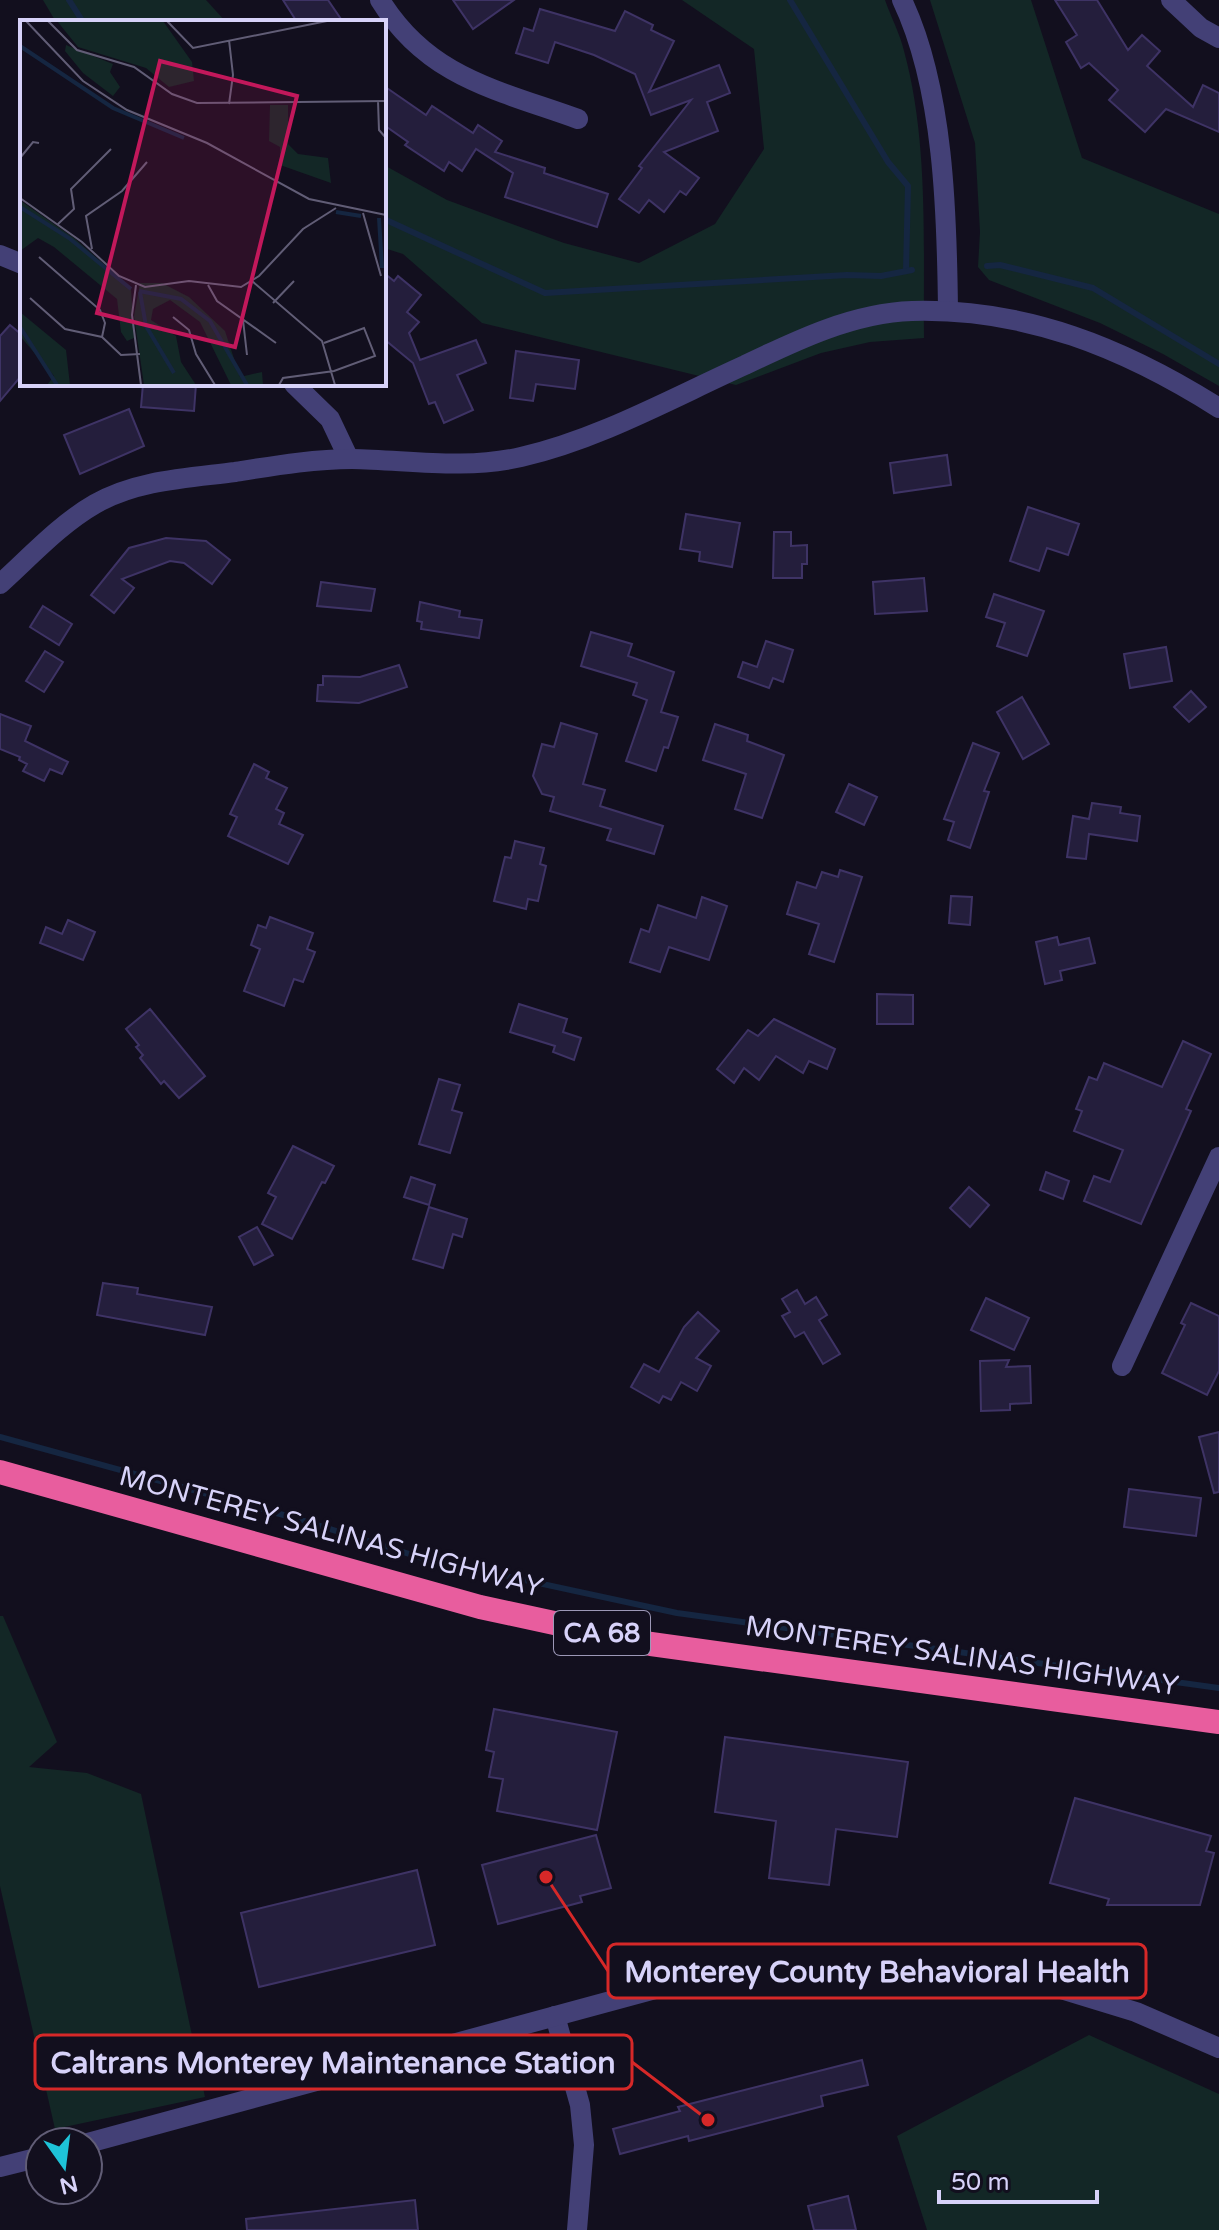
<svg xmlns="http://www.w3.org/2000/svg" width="1219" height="2230" viewBox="0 0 1219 2230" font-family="'Varela Round',sans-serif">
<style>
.green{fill:#132726}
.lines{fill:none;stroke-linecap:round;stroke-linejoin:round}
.stream{stroke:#152641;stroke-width:6}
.building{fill:#241e3c;stroke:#3e3365;stroke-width:2}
.minor{stroke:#434076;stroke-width:20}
.highway{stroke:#e85d9e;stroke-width:24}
.labels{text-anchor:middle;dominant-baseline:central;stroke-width:7;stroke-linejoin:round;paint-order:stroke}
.shield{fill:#120f1e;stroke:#9c98b7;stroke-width:2}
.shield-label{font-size:26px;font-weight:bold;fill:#d7d2f9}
.street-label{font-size:28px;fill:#d7d2f9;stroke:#120f1e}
.inset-river{fill:none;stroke:#152641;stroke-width:4}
.inset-road{fill:none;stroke:#615d76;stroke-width:2}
.view{fill:#c2185b;fill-opacity:0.15;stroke:#c2185b;stroke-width:4}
.inset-edge{fill:none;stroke:#d7d2f9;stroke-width:4}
.leader{fill:none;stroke:#d62828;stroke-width:3}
.callout-dot{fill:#d62828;stroke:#120f1e;stroke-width:3}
.callout{fill:#120f1e;stroke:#d62828;stroke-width:3}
.callout-label{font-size:30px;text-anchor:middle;font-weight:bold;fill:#d7d2f9}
</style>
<rect width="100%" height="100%" fill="#120f1e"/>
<g class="green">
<polygon points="43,0 206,0 226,22 56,22"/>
<path d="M682,0h203c6,17 15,34 19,51 25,91 19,194 20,287l-54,4 -49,11 -85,32 -254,-62 -79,-69 -19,-6v-83l63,35 117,43 75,20 76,-39 49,-75 -10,-100z"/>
<polygon points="930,0 1031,0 1082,158 1219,214 1219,386 1163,354 1100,323 989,280 978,267 980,232 975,143"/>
<polygon points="0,1616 3,1616 57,1742 29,1767 87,1773 141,1794 205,2097 55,2129 0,1886"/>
<polygon points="1089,2035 1219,2094 1219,2230 927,2230 897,2136"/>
</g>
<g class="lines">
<g class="stream">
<polyline points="69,0 83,22"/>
<polyline points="790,0 888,162 908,186 906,271"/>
<polyline points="384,219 545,293 847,275 881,276 912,270"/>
<polyline points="987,266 1000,265 1093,288 1219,364"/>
<polyline points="0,1437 298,1519 422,1558 677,1613 1219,1688"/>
</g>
</g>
<g class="building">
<polygon points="283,0 328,0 343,22 297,22"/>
<polygon points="453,0 514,0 473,29"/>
<polygon points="1055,0 1097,0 1128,50 1142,35 1160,51 1147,66 1193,107 1203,85 1219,93 1219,132 1166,109 1145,132 1109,100 1118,90 1089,63 1081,68 1066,42 1077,35"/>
<polygon points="540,9 615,31 625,11 653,25 651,30 674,41 649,92 719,65 730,93 707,102 718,131 664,152 699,178 686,195 680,191 664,212 649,200 639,213 619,199 642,168 639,166 691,100 651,115 635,74 594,55 555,42 548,63 516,53 524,28 533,31"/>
<polygon points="384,86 426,115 432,106 473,133 478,125 502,141 495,152 545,168 544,173 608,194 597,227 505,197 513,173 476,149 462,171 449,162 444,171 405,145 408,142 384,125"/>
<polygon points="384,273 394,281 398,276 421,295 407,312 419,322 409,333 420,360 476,340 486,363 457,375 473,410 444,423 435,402 429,404 413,363 384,339"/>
<polygon points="10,325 22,335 22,375 0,401 0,336"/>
<polygon points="516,351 579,360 575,389 536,384 533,401 510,398"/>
<polygon points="143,384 196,384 194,411 141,407"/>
<polygon points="129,409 144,446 80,474 64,435"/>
<polygon points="947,455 951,485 894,493 890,463"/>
<polygon points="1028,507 1079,524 1068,555 1047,548 1039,571 1010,561"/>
<polygon points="686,514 740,523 732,567 699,561 700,552 680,549"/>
<polygon points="774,532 791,532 791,546 807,545 807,564 802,564 802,578 773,578"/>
<polygon points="166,538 206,541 230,560 212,584 184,563 170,561 122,579 134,588 114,613 91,595 129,548"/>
<polygon points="924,578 927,611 875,614 873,582"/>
<polygon points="321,582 375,589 371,611 317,606"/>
<polygon points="994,594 1044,611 1027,656 997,646 1005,623 986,617"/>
<polygon points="420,602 460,611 459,617 482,620 479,638 421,629 422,622 417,621"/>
<polygon points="43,606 72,624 59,645 30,627"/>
<polygon points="591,632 632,644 628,656 674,672 661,712 678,717 668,748 664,747 656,771 626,761 647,700 633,695 637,683 581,666"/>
<polygon points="766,641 793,650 783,682 773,678 769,688 738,677 743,662 757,667"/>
<polygon points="1166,647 1172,681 1130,688 1124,654"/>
<polygon points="45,651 63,662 44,692 26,681"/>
<polygon points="399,665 407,687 359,703 317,701 318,685 323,685 323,676 360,677"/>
<polygon points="1191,691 1206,707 1189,722 1174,707"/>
<polygon points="1022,697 1049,744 1023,759 997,712"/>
<polygon points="0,714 31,726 25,741 68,762 62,774 50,769 44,781 23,771 27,764 19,760 20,757 0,749"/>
<polygon points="561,723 597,734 583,784 605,790 600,806 663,826 654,854 607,840 611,829 550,811 554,797 542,794 533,776 542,744 554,747"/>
<polygon points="715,724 748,735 747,741 784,755 762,818 735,809 746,774 703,760"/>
<polygon points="973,743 999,753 984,791 989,792 970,848 948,840 954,822 944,819"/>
<polygon points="254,764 269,772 266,778 287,788 276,809 284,813 279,824 303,835 288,864 228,836 237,817 230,814"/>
<polygon points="849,784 877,797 864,825 836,812"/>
<polygon points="1092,803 1121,807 1120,813 1140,816 1137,841 1089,834 1086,859 1067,857 1073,816 1089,819"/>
<polygon points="515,841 544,848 540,864 546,866 538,901 528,899 526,909 494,901 505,857 511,858"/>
<polygon points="840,870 862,877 834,962 809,954 819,924 787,914 797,882 816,888 822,872 838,877"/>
<polygon points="951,896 972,897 970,925 949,923"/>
<polygon points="702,897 727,906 709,960 669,947 660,972 630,962 641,929 649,932 658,905 696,918"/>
<polygon points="270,917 313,933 307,949 315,952 303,982 294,979 284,1006 244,991 260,949 251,945 258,925 266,928"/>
<polygon points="68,920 95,932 83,960 40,943 46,927 62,934"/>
<polygon points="1057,937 1059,945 1089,938 1095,963 1060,971 1062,980 1045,984 1036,942"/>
<polygon points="877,994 913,995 913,1024 877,1024"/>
<polygon points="519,1004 567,1019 563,1032 581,1038 574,1060 553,1052 555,1046 510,1032"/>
<polygon points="150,1009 205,1076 179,1098 164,1081 161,1084 140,1058 143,1055 136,1047 139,1045 126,1029"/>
<polygon points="774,1019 835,1049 827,1069 809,1061 803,1073 776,1056 759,1080 744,1068 734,1083 717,1069 748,1030 758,1036"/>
<polygon points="1183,1041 1211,1054 1186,1109 1191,1111 1141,1224 1084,1201 1094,1176 1110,1182 1123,1150 1074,1131 1082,1111 1076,1109 1089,1077 1097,1080 1104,1063 1162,1087"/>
<polygon points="439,1079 460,1085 452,1110 462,1113 450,1153 419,1144"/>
<polygon points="293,1146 334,1166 325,1183 322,1182 292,1239 262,1224 276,1197 268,1193"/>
<polygon points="1046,1172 1069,1181 1063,1199 1040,1190"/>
<polygon points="411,1177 435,1185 429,1205 404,1197"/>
<polygon points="969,1187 989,1205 970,1227 950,1208"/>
<polygon points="429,1207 467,1219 462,1237 453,1234 443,1268 413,1259"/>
<polygon points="257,1227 273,1255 254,1265 239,1237"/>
<polygon points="103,1283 138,1288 137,1294 212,1307 205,1335 97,1315"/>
<polygon points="797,1290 805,1304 816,1297 827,1315 819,1320 840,1354 823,1364 804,1332 795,1337 782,1316 790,1312 782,1299"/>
<polygon points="986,1298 1029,1318 1014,1350 971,1330"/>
<polygon points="1191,1303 1219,1316 1219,1371 1207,1395 1162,1373 1185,1325 1181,1323"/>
<polygon points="698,1312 719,1331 696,1358 711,1366 697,1391 681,1382 671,1400 663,1396 659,1403 631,1387 644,1364 659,1372 684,1327"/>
<polygon points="1009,1360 1006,1367 1030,1366 1031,1403 1010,1404 1010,1410 981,1411 980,1361"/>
<polygon points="1219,1432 1219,1492 1214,1493 1199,1437"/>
<polygon points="1129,1489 1201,1498 1196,1536 1124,1527"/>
<polygon points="494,1709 617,1732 597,1830 497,1811 503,1779 489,1777 494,1752 486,1750"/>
<polygon points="725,1737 908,1762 897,1837 836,1829 829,1885 769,1878 776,1821 715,1812"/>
<polygon points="1075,1798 1211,1836 1206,1851 1214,1853 1200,1905 1107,1905 1109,1899 1050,1883"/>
<polygon points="596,1835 611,1888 580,1896 582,1902 498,1924 482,1865"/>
<polygon points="417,1870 435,1945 259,1987 241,1913"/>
<polygon points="862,2060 868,2085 821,2096 823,2106 689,2141 688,2136 620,2154 613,2129 680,2111 678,2107"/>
<polygon points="848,2196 856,2230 814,2230 808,2206"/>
<polygon points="415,2200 418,2230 247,2230 246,2219"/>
</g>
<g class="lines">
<g class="minor">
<path d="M380,0c48,78 118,90 198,119"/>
<path d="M902,0c42,88 45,214 46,311"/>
<polyline points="1171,0 1201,28 1219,38"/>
<polyline points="0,255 22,264"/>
<polyline points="294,384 330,419 349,459"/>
<path d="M0,584c30,-27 60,-60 95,-80 42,-24 93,-26 140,-32 38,-6 78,-13 117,-13 57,1 112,11 169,-2 78,-18 151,-59 224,-92 52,-25 108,-52 167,-54 114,-3 212,37 307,97"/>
<polyline points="1122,1366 1219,1157"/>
<polyline points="555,2016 580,2105 584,2145 577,2230"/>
<polyline points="88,2143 703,1976 820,1963 912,1965 989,1974 1051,1986 1136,2012 1219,2048"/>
<polyline points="0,2167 40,2157"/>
</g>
<polyline class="highway" points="0,1472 480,1607 651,1644 1219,1722"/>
</g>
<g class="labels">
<rect class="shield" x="554" y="1611" width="96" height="44" rx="6"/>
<g class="shield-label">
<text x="602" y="1633">CA 68</text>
</g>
<g class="street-label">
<text transform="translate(331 1532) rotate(15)">MONTEREY SALINAS HIGHWAY</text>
<text transform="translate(962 1656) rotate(8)">MONTEREY SALINAS HIGHWAY</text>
</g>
</g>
<g transform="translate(20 20)">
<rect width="366" height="366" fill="#120f1e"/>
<path d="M37,1h106l29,41 2,19 -25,6 -23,-19 -68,-21zM46,25l47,19 -3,8 10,15 -7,9 -30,-23 -18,-22zM250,85h18v39l10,10 30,4 3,25 -51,-18v-18l-11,-6zM1,181l53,37 57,50 3,50 -7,3 -6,-9 -4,-33 -63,-52 -16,-9 -18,13zM120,263h22l27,14 36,34 15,46 22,-5 1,13h-32l-31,-63 -30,-22 -17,9 -2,11 25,16 5,26 15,23h-52l-10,-69zM0,292l46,38 4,35h-23l7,-9 -34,-40z" fill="#132726"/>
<path class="inset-river" d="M0,26l93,62 71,30M0,187l49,31 62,51M316,192l25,4M359,198l3,50M119,271l42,8 29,22 37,64M120,272l6,34 28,47M0,307l37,58"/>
<path class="inset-road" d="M6,1l57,60 44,29 80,33 102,56 77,16M28,1l29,29 57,17 38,27 25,9 189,-2M147,1l26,27 134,-27M358,81l1,29 7,8M209,84l4,-29 -4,-35M0,138l13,-16 6,1M0,178l62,44 37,34 26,11 44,-6 52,6 18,-11 44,-47 33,-21M343,193l18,63M38,204l16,-15 -3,-20 40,-40M72,229l-6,-33 36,-25 25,-29M19,237l61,53 5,13 -3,14M232,261l70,60 13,44M116,265l-4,30 9,70M188,265l9,16 59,42M10,278l35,31 37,8 19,18 19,-1M253,283l21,-22M153,297l16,13 7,24 19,31M223,300l4,35M259,365l4,-7 51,-7 41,-15 -11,-28 -40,15"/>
<path class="view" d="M140,41l137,35 -62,251 -138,-34z"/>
<rect width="366" height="366" class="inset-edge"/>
</g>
<path class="leader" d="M546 1877L608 1971M708 2120L632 2062"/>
<g class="callout-dot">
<circle cx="546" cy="1877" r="8"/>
<circle cx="708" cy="2120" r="8"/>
</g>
<g class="callout">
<rect x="608" y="1944" width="538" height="54" rx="8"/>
<rect x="35" y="2035" width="597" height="54" rx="8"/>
</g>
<g class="callout-label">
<text x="877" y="1982">Monterey County Behavioral Health</text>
<text x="333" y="2073">Caltrans Monterey Maintenance Station</text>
</g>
<g transform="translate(64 2166) rotate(166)"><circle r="38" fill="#120f1e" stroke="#615d76" stroke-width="2"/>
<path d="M0-6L14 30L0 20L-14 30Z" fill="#1ec3d8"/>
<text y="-12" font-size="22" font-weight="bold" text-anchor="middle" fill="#d7d2f9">N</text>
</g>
<path d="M939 2190v12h158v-12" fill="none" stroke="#d7d2f9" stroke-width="4"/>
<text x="951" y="2190" font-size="24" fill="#d7d2f9" stroke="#120f1e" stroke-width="6" paint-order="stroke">50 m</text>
</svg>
